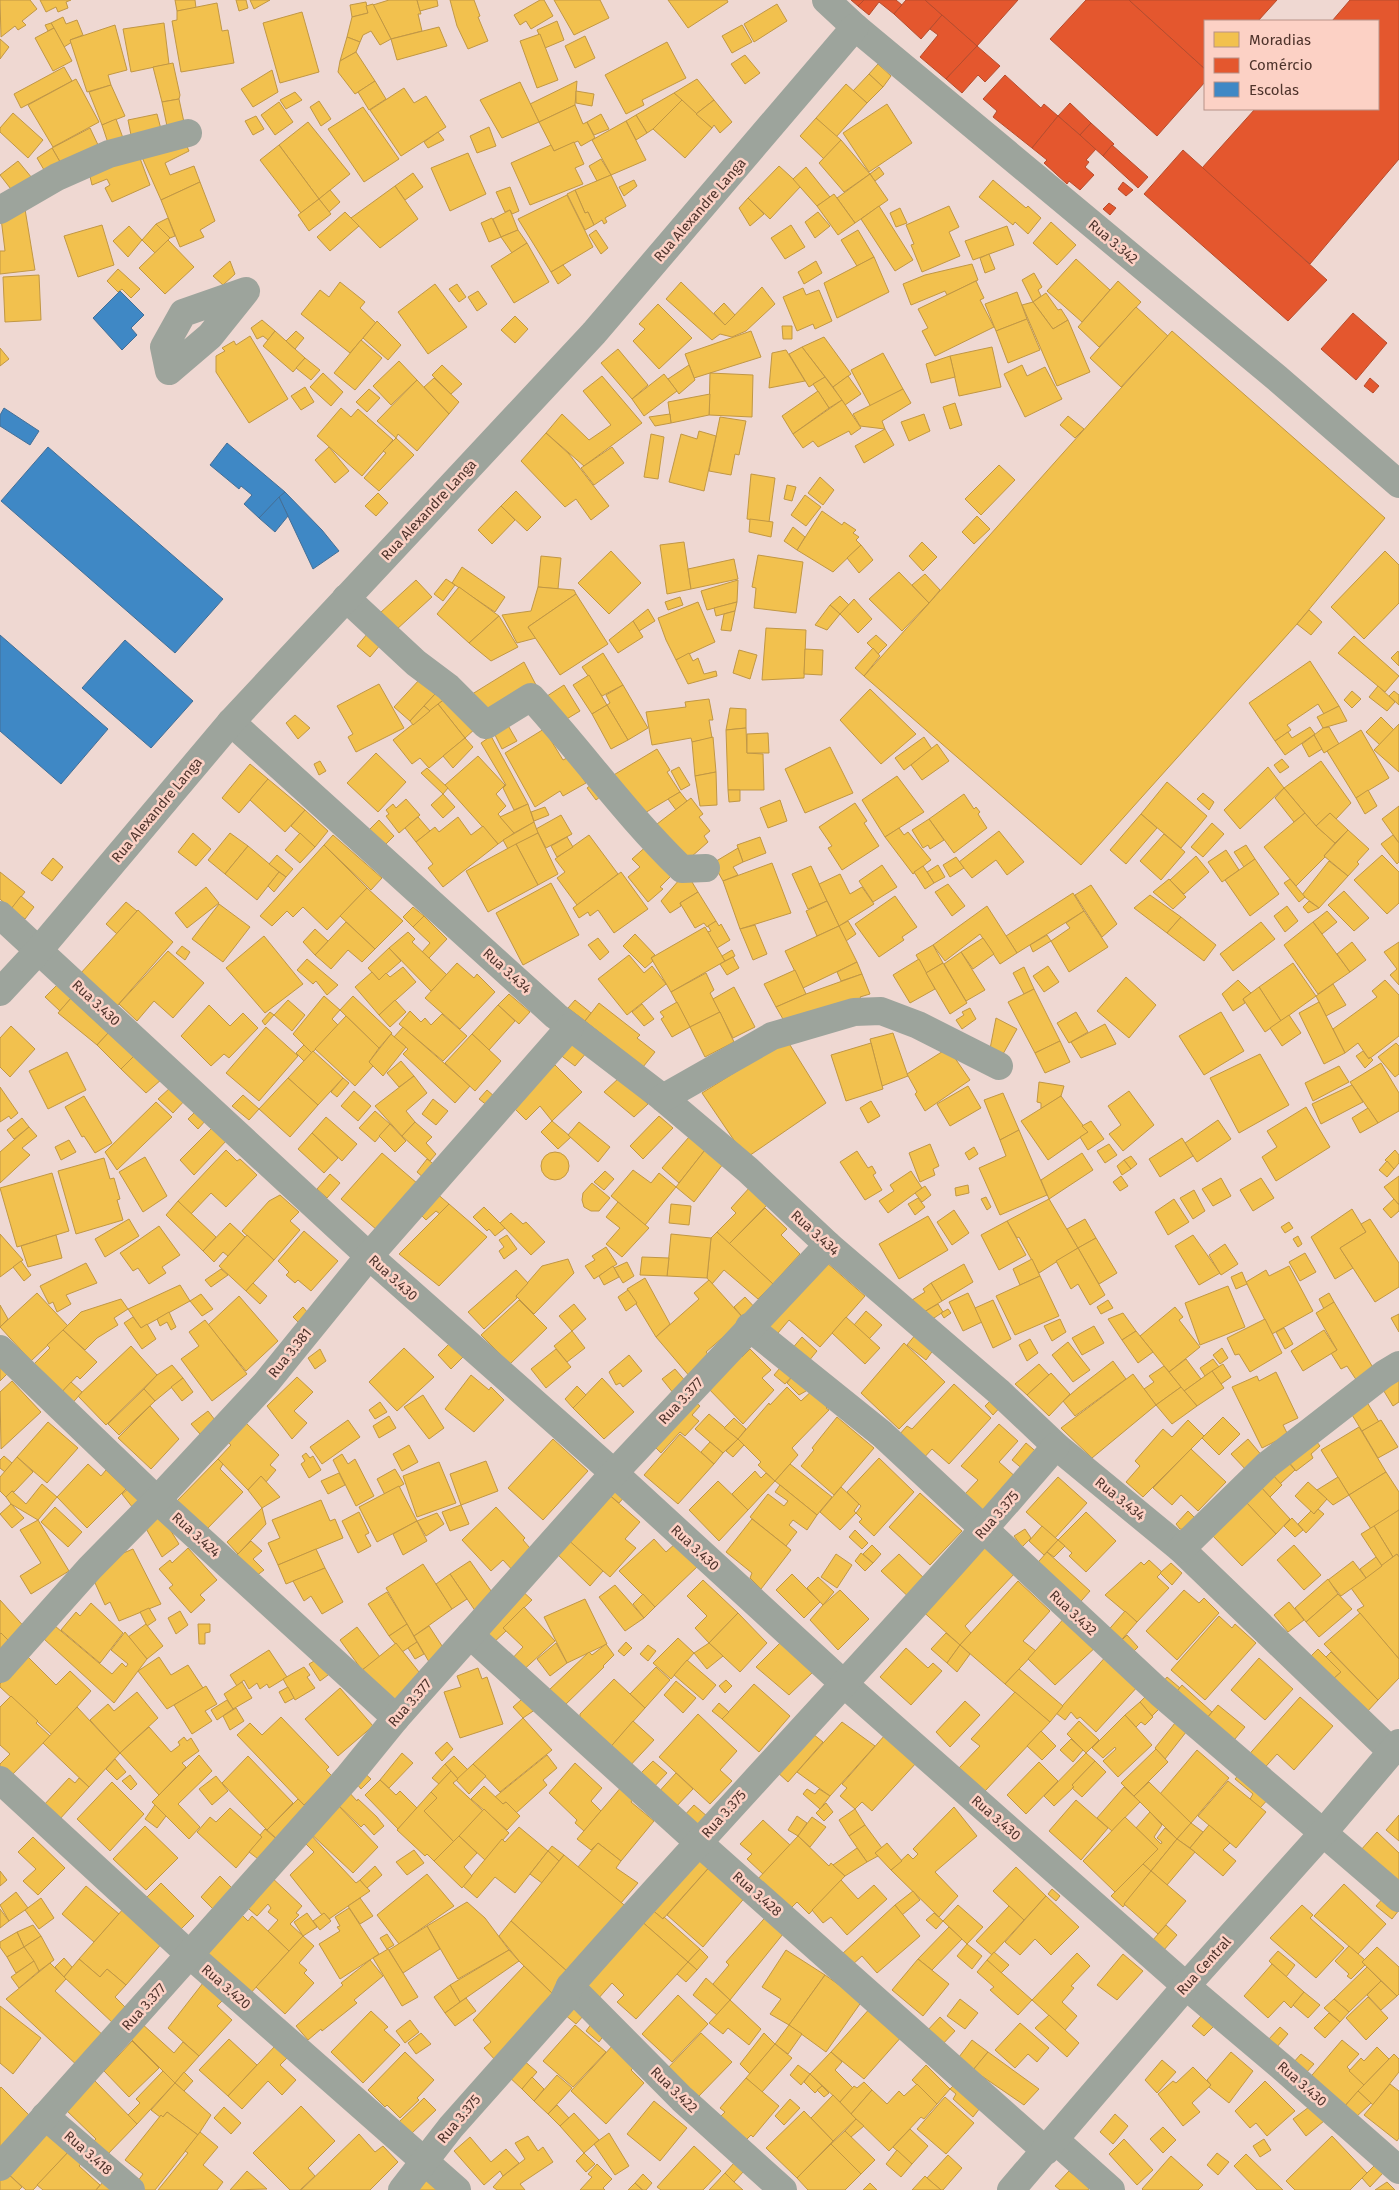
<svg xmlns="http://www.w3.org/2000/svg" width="1399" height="2190" viewBox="0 0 1399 2190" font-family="'Fira Sans',sans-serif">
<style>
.homes{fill:#f2c14e;stroke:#c19744}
.shops{fill:#e4572e;stroke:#b74c2d}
.schools{fill:#3f88c5;stroke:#446f97}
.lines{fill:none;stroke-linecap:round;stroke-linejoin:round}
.minor{stroke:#9da49c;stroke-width:28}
.labels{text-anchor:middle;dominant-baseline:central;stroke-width:5;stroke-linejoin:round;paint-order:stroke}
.street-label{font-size:14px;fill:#4f342c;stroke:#fcd1c5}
</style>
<rect width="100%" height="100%" fill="#efd8d2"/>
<g class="homes">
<polygon points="0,0 30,0 37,9 22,21 26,25 18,30 15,26 1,37"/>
<polygon points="40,0 71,0 66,2 68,8 58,12 56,7 46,12"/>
<polygon points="175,0 195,0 196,8 177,11"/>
<polygon points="236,0 246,0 248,8 239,11"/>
<polygon points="250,0 270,0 254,9"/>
<polygon points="389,0 417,0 421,14 418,14 422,31 391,39 373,5"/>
<polygon points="417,0 437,0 438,6 420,11"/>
<polygon points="450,0 474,0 480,16 478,17 488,41 468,49 457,26"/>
<polygon points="540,0 544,0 553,16 531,29 526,21 520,25 514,15"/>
<polygon points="554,0 600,0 609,18 574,35"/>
<polygon points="668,0 727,0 728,2 688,28"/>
<polygon points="366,2 368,13 352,17 350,5"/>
<polygon points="217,3 222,31 228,30 234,63 181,72 172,21 177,20 177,11"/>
<polygon points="373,4 391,39 380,45 371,31 363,35 360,42 347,37 352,17 368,13 366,6"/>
<polygon points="777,4 787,21 754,42 744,24"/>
<polygon points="302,12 319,72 280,83 263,23"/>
<polygon points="63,17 66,24 77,20 83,35 70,40 72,42 64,47 51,23"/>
<polygon points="557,21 564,40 545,48 537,30"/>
<polygon points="51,23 54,28 48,31 45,25"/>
<polygon points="164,23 169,64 131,72 123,29"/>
<polygon points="115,25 127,70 108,75 111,85 87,92 70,40"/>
<polygon points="742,25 752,42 732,53 722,36"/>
<polygon points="439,27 447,46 397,60 391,39"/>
<polygon points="54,28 72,61 53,71 35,38"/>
<polygon points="540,34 558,80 537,88 520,41"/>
<polygon points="585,36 595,58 575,68 565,46"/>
<polygon points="347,37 360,42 356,52 340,61"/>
<polygon points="0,39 9,47 0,59"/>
<polygon points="667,42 686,78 642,100 644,105 626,114 605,75"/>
<polygon points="356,52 375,81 355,94 338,72 340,61"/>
<polygon points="745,55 760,73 745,84 731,64"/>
<polygon points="173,63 180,95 179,99 162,102 153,67"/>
<polygon points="878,64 891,76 883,87 869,74"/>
<polygon points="64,67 72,81 21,108 14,94"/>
<polygon points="272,70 278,92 253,107 241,89"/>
<polygon points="869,74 883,87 867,103 853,91"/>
<polygon points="76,79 99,122 53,147 28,105"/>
<polygon points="697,79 714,100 696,114 674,93"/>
<polygon points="375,81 386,99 369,110 358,92"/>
<polygon points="577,81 575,105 539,122 530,104"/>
<polygon points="520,82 539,122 502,138 480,100"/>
<polygon points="846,84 867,103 836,137 816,118"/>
<polygon points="111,85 125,116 102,125 89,92"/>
<polygon points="404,88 414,103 426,96 446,127 401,156 370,110"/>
<polygon points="576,91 594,94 592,106 576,103"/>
<polygon points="295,92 302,100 286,109 280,100"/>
<polygon points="674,93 682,100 653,129 647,133 636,115"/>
<polygon points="179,99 185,127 168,131 162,102"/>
<polygon points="682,100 712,128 685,158 653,129"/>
<polygon points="714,100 732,122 720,133 714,125 712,128 696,114"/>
<polygon points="319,101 331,119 321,126 310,107"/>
<polygon points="279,102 293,122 275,135 261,115"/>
<polygon points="887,104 912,143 869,172 843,133"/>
<polygon points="575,105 583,124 587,122 595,138 581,146 578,141 554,151 539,122"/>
<polygon points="363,107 399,159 364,182 328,129"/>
<polygon points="13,113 43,140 28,158 0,132 0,128"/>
<polygon points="157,114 162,133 132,140 128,120"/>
<polygon points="601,114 609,129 594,135 587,122"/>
<polygon points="636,115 647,133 636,140 626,121"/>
<polygon points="256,116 264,129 253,135 245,121"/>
<polygon points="816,118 841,140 824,159 800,136"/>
<polygon points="116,119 123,138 108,143 102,125"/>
<polygon points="626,121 646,160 611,175 592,140"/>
<polygon points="308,122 350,174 319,199 279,145"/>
<polygon points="489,127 496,146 477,153 470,136"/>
<polygon points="90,128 99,147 63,167 52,148"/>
<polygon points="438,132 444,140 428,148 424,142"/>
<polygon points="183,138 189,151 165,163 170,175 194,166 200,182 161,200 141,155"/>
<polygon points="841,140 870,174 844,192 819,163"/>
<polygon points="574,142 584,164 575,168 583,184 530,205 511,163 551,145 554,151"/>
<polygon points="279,145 319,199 301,213 260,160"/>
<polygon points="52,148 63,167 47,175 37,158"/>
<polygon points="138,153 150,185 112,202 105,188 110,185 107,179 92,185 89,172"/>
<polygon points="468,153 486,194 450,211 431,168"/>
<polygon points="601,159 611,175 597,181 589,166"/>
<polygon points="18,161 32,178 14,193 0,175"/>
<polygon points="779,166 801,186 770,219 748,198"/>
<polygon points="806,167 830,197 817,206 793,179"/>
<polygon points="879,167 884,174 875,181 870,174"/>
<polygon points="413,173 423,187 405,200 395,186"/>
<polygon points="870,174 888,200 855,223 837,198"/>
<polygon points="611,175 626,206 605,218 607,222 604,224 602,220 594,225 588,212 585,213 575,190"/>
<polygon points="634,180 637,186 624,196 619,187"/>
<polygon points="993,180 1026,208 1028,206 1041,218 1028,234 1015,222 1013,225 979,197"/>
<polygon points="200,182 215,221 200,230 204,237 180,247 161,200"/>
<polygon points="395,186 418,219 380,248 351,218"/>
<polygon points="510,187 519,211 512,214 510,210 505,212 496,192"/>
<polygon points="330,190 340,202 329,212 319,199"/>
<polygon points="575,190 585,213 588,212 594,225 585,230 567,194"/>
<polygon points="834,194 855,223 838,235 817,206"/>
<polygon points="567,195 593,247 551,272 518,219"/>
<polygon points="748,198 764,214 750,226 739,208"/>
<polygon points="319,199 331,214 309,231 298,215"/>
<polygon points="24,203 35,270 0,274 0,251 5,251 1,218"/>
<polygon points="879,206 913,260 895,271 861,219"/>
<polygon points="949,206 959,227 949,232 960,256 922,272 911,245 914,244 906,225"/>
<polygon points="900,208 907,223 896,227 890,213"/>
<polygon points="510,210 518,230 501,237 493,219"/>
<polygon points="345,212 359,226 330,251 317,237"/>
<polygon points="818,212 830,226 815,238 805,222"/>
<polygon points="168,218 175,236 170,238 156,224"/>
<polygon points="492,218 501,237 489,242 481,223"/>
<polygon points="1051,222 1076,245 1057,265 1033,243"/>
<polygon points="156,224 170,238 155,253 142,240"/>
<polygon points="102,225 114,265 78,277 64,236"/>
<polygon points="791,225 805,247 785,259 771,238"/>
<polygon points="129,226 142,240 128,257 113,241"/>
<polygon points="1007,226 1014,245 973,260 965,241"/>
<polygon points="518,230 527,243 512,253 501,237"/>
<polygon points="596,230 608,248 601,254 589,235"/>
<polygon points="858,230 874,257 857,266 841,240"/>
<polygon points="168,240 194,267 165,294 139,268"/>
<polygon points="527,243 549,282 514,303 491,266"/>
<polygon points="989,254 995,269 985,273 980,258"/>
<polygon points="874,257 889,292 837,318 824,283"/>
<polygon points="1076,259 1110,290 1082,322 1047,291"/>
<polygon points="230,261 235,274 223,285 213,276"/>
<polygon points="816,261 822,273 804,284 798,272"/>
<polygon points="972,264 978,280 947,295 945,291 911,305 903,284 925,275"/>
<polygon points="563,265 571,275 558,284 551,272"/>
<polygon points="118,269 140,289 131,298 122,289 118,292 107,281"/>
<polygon points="1034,273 1042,287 1038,290 1041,296 1033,302 1022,280"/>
<polygon points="39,275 41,320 5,322 3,277"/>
<polygon points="976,281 984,298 980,300 994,327 935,356 922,331 928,328 918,309"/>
<polygon points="1118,281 1141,302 1099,347 1078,327"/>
<polygon points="340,282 365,302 360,308 376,323 350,353 301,314 320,290 329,297"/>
<polygon points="681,282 725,325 762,287 775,304 746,331 732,337 720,334 712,340 666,299"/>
<polygon points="435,284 467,327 428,354 398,312"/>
<polygon points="457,284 466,297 459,302 449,289"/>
<polygon points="803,288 806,295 819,290 832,321 815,329 813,324 797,331 783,297"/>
<polygon points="478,291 487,304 477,311 468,297"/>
<polygon points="1017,292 1027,319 996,331 985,304"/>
<polygon points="1046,293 1058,310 1061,309 1068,320 1053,329 1033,302"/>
<polygon points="1033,302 1053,329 1068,320 1090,372 1057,386 1022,305"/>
<polygon points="724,303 735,315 725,325 714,313"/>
<polygon points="658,304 692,338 659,369 633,341 645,329 639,324"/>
<polygon points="1136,307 1168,336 1121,387 1090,358"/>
<polygon points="515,316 528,329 515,343 501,330"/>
<polygon points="1027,319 1040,350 1008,363 996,331"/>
<polygon points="262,320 275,331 268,340 263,336 257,339 251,328"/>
<polygon points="377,321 401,345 388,360 363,338"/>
<polygon points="782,326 792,326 792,339 783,339"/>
<polygon points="275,331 305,358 293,372 263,346"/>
<polygon points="296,331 304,338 295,349 286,341"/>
<polygon points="751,331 761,357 694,378 685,354"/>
<polygon points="1172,331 1385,518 1297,624 1081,865 864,676"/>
<polygon points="250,336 288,399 249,423 216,372 216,356 225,351 222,348 234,341 236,345"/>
<polygon points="824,337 851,374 833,387 802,347"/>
<polygon points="361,340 382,358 355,390 334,373"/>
<polygon points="802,347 825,377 809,387 789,354"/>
<polygon points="992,347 1001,387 959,396 950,356"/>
<polygon points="0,348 9,359 0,366"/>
<polygon points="618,349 648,385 632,399 601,363"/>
<polygon points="786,350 805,381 769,388 772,353"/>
<polygon points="883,353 903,389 871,407 851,370"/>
<polygon points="950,356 955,377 931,383 926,364"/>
<polygon points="305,358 320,370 311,380 296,368"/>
<polygon points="399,361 417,380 391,405 373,386"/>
<polygon points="442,365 462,384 451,394 432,375"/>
<polygon points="689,365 695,380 679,394 668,379"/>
<polygon points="1022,365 1027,376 1045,367 1062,399 1025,417 1004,374"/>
<polygon points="323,373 343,392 331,406 310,387"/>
<polygon points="710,373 753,375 752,417 709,415"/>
<polygon points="664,374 677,391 644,416 632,399"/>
<polygon points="602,376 642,423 584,466 546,433 562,414 589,440 611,425 583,391"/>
<polygon points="848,376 861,394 845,405 833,387"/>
<polygon points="825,377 842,400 829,408 813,384"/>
<polygon points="434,378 459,402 449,414 424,387"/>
<polygon points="417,380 449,414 417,451 398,434 396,438 377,421"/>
<polygon points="305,387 314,402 301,410 291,396"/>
<polygon points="369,389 380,398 367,412 356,402"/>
<polygon points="903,389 911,403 882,421 885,429 860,426 853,414"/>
<polygon points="818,391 829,408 793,434 782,416"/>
<polygon points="710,394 709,415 671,423 668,402"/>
<polygon points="842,400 861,428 851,435 849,431 818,447 813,441 803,448 793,434"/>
<polygon points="955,403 962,425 950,429 943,407"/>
<polygon points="341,408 351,417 358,409 393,440 362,476 317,436"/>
<polygon points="670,414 671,423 655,426 649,417"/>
<polygon points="924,414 930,431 909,441 901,422"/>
<polygon points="1068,416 1084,429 1075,438 1060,425"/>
<polygon points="720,417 746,421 739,455 735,454 731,475 709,471"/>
<polygon points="885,429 894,445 864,463 855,446"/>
<polygon points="699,431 716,436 704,491 669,482 681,434 697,439"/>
<polygon points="546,433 569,454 609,506 591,520 576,499 565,507 521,461"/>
<polygon points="651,434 664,437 658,479 644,477"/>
<polygon points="396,438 414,455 379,491 364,478 386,453 383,451"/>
<polygon points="329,447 349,471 335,483 315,460"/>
<polygon points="612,447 624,463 594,485 581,468"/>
<polygon points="999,465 1015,480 981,515 965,499"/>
<polygon points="751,474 775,478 769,522 747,519"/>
<polygon points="820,477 834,490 823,505 808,493"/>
<polygon points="787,485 796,487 792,501 784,499"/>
<polygon points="516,491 541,517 527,531 501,506"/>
<polygon points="378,493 388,503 376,516 365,506"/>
<polygon points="805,495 821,507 806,526 791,515"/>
<polygon points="501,506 515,520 492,544 478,530"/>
<polygon points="822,511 842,525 844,522 856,530 853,533 859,537 856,540 861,545 833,572 797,550"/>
<polygon points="977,516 990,529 974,544 962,532"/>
<polygon points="750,519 773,522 771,537 749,532"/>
<polygon points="793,527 805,537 797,550 784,541"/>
<polygon points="684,542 691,589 667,594 660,545"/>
<polygon points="922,542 937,557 923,571 909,556"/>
<polygon points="861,545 873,560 859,573 847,558"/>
<polygon points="611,551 641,583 609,614 578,583"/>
<polygon points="1385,551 1399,565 1399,603 1364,639 1331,607"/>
<polygon points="758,555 803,562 796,613 754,608 756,588 752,587"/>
<polygon points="541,556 561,558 558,589 538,587"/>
<polygon points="734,559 738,579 691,589 688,569"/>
<polygon points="462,567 505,597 495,612 452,583"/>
<polygon points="899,572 929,603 902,631 869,599"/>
<polygon points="925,574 940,590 929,603 912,585"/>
<polygon points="446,579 455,585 443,601 434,594"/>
<polygon points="416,580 432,597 396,630 380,613"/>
<polygon points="738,580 737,602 707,610 701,591"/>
<polygon points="459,587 499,616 469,643 437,614"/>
<polygon points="538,587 574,590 576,594 528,627 536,638 517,643 502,615 531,611"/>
<polygon points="576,594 608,644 560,675 528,627"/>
<polygon points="840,596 849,605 840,614 830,605"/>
<polygon points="680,597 683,605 668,610 665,602"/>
<polygon points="854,599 872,619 858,633 840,614"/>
<polygon points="698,602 715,642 676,660 666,640 658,618"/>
<polygon points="737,602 735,611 716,616 714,608"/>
<polygon points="830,605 840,614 827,630 815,625"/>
<polygon points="648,609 655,621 639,631 633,621"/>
<polygon points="1309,610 1322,622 1311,635 1297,624"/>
<polygon points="735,611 731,631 721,630 724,614"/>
<polygon points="499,616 518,647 491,661 469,643"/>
<polygon points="633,621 643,637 618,653 609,640"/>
<polygon points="766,628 806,630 804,678 762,680"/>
<polygon points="368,633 381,644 370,657 357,646"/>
<polygon points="876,635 887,645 878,654 867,643"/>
<polygon points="1354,636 1399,676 1385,692 1338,653"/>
<polygon points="873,648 880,656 864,676 855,668"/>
<polygon points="805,649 823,650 822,675 804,674"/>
<polygon points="739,650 757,655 750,679 733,673"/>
<polygon points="1398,651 1399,653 1399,666 1391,658"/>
<polygon points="603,653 623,685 602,696 582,667"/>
<polygon points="689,653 693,661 698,658 704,674 716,671 717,676 688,684 676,660"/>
<polygon points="1310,661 1339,706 1324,714 1318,704 1287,725 1291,730 1275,741 1249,703"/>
<polygon points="524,662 536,685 488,715 469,696"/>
<polygon points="589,675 607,705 592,714 573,685"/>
<polygon points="420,679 435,694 410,721 394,707"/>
<polygon points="379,684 404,728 356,752 348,737 353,734 337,706"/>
<polygon points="564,685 580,711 565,720 544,698"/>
<polygon points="623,685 648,728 628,740 607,705 610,703 606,695"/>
<polygon points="1378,686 1395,702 1387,711 1369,697"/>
<polygon points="870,689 916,734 881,764 840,720"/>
<polygon points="1352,691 1361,699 1352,708 1344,700"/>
<polygon points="1394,691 1399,695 1399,705 1389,696"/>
<polygon points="435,694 447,697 430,711 424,706"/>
<polygon points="449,696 477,727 465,738 438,704"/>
<polygon points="709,699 713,720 709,720 712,738 692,742 691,738 652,745 646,712 686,707 685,702"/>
<polygon points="438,704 465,738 429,768 420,758 412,764 393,740"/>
<polygon points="607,705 628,740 611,749 592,714"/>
<polygon points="424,706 430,711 413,725 410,721"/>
<polygon points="1339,706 1347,721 1323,728 1317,717"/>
<polygon points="730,708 746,709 746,728 726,730"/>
<polygon points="295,715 310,728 298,739 286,723"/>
<polygon points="1381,717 1394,730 1380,745 1366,732"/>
<polygon points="506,722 517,741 502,749 493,731"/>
<polygon points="1399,724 1399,772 1374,750"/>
<polygon points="1310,727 1315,734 1285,755 1275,741 1288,732 1292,738"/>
<polygon points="1329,727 1339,744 1324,753 1314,735 1323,728"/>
<polygon points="746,728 747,753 763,754 764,790 728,790 726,730"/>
<polygon points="544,729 563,760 569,757 586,783 563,796 560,791 535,807 505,753"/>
<polygon points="1361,730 1389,778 1356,798 1327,751"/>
<polygon points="768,733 769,753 747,753 747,734"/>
<polygon points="1314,735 1322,749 1309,757 1302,744"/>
<polygon points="491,736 528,804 514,810 503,788 506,785 481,743"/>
<polygon points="713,737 716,772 695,776 692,742"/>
<polygon points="924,737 932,749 904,770 895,758"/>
<polygon points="465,738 473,747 453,768 443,756"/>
<polygon points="937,744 949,761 922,780 911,765"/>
<polygon points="830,747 853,793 805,813 785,769"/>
<polygon points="657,749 670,770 667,772 680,792 638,817 607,779"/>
<polygon points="376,753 406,782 378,812 347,783"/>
<polygon points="478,756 505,785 496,794 506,806 498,814 514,833 498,844 445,785"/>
<polygon points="1282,759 1289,767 1280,773 1274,765"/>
<polygon points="320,761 326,771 319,775 314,764"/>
<polygon points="1321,761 1351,803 1336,819 1330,813 1316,826 1284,788"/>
<polygon points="250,764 268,779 239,813 222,798"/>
<polygon points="679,767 690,785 681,790 671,771"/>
<polygon points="1268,767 1284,788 1240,829 1224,810"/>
<polygon points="427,768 448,788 443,794 421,773"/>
<polygon points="716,772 717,805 700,806 695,776"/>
<polygon points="897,776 924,812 885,837 862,800"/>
<polygon points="268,779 305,810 285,832 250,800"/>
<polygon points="595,782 605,793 596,800 587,788"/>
<polygon points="1167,782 1207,816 1181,848 1141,814"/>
<polygon points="1284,788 1305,813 1294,822 1275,798"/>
<polygon points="728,790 740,790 740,801 729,802"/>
<polygon points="1368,790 1377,806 1365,814 1356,798"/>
<polygon points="680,792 687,801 676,810 668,799"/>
<polygon points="1203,793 1214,802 1209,810 1197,799"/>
<polygon points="443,794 455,807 443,818 431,805"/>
<polygon points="964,794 974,809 976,807 980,812 978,814 987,828 954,853 929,819"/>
<polygon points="691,798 703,814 699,817 710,831 704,836 708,842 682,865 657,824"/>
<polygon points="406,799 420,815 399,833 386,816 389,814 386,810 393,804 396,808"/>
<polygon points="780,800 787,821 768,828 760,808"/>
<polygon points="855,803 867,821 864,823 879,846 842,870 828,848 832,846 819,827"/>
<polygon points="528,804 534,822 514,833 500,817"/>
<polygon points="1399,806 1399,843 1382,819"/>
<polygon points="545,807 549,815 534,821 531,812"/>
<polygon points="305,810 328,831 315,847 291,826"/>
<polygon points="1305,813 1316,826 1335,843 1324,856 1325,857 1296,886 1264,847"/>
<polygon points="1330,813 1348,830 1335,843 1316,826"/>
<polygon points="1141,814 1157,828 1126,864 1110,850"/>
<polygon points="561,815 572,834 546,848 536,829"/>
<polygon points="418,817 430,831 416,842 405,828"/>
<polygon points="458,817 471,835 483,826 498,844 443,887 428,868 433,864 416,842 435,827 439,832"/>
<polygon points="929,819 944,840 930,849 928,845 923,848 912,830"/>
<polygon points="379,820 394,836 384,846 369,830"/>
<polygon points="534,822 538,833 508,849 503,840"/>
<polygon points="1212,823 1224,834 1203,857 1191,847"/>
<polygon points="899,828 904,835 908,832 931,860 913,874 885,837"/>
<polygon points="1348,830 1369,849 1357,862 1359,864 1348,876 1324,856"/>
<polygon points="999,831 1024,862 1007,875 996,860 972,878 959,862"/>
<polygon points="193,833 211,849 196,866 178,852"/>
<polygon points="230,833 248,846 225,874 208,860"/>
<polygon points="300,833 315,847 300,863 285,850"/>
<polygon points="538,833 558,874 538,885 516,844"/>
<polygon points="1164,834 1185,852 1161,880 1140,861"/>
<polygon points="333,835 382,878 371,890 324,845"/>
<polygon points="589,835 618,874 577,905 557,878 565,872 555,859"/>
<polygon points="1393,835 1399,843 1399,862 1397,864 1381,844"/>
<polygon points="567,837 573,847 557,857 551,846"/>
<polygon points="760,837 766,853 743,862 737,845"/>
<polygon points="516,844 538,885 488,912 466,871"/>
<polygon points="649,844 674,873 660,887 663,889 648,902 628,877 640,867 632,859"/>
<polygon points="324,845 367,888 327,930 303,907 293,917 287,911 272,926 260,916"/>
<polygon points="1246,845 1255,859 1244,867 1234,852"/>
<polygon points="248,846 279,872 257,900 225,874"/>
<polygon points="738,848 743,862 733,867 738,875 723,881 713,863"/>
<polygon points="1226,850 1239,870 1222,882 1208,862"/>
<polygon points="277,855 293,869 286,877 269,864"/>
<polygon points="1382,855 1399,872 1399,903 1387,914 1354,880"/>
<polygon points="1196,856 1209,872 1184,894 1170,880"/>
<polygon points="956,857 964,868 950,877 943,865"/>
<polygon points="53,858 63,867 52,881 41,873"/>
<polygon points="1255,859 1279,894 1250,916 1225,880"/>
<polygon points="1329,861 1348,876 1319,908 1302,895"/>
<polygon points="772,863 791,913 740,929 723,881"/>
<polygon points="882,865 897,887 873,902 859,881"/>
<polygon points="938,865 945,877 934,883 927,872"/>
<polygon points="811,866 827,901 808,909 792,874"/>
<polygon points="923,866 934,883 925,889 914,872"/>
<polygon points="0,872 25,892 11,909 0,899"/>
<polygon points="279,872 286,877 274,892 268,886"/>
<polygon points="621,872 648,909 614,933 598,910 590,916 588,912 579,918 573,908"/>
<polygon points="686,872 698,892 680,903 681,906 670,913 661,901"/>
<polygon points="840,874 850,894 862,887 874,904 839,926 819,884"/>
<polygon points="1169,879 1186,897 1173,909 1153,892"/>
<polygon points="1290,879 1305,897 1299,902 1284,883"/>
<polygon points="551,883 579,935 523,965 496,913"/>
<polygon points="948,884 965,906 952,916 935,892"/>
<polygon points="1091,885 1117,924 1102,937 1075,895"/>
<polygon points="206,887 219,903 187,928 175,913"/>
<polygon points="367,888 403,921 375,949 340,916"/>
<polygon points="1344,891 1369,918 1354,931 1328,905"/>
<polygon points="698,892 716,921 707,927 704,923 695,928 680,903"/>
<polygon points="1073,893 1084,911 1017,953 1006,936"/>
<polygon points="1150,895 1181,917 1167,933 1134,908"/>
<polygon points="21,896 34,907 25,919 11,909"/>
<polygon points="895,896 917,927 902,937 904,940 879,957 855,924"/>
<polygon points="827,901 839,926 817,936 806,911"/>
<polygon points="1309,901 1319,908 1308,913 1303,907"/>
<polygon points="126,902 137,911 117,934 106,924"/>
<polygon points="219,904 250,927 223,962 192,939"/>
<polygon points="987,906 1017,953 1000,964 980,934 945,961 933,945"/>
<polygon points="1287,906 1298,921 1285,932 1274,916"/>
<polygon points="413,907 424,916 413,927 403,917"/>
<polygon points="138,910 173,942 117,1006 80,974"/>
<polygon points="1084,911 1108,947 1069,972 1051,941 1070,928 1066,923"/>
<polygon points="1327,911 1337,922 1322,934 1313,922"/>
<polygon points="424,916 447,939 429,958 422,952 430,943 413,927"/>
<polygon points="1181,917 1216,945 1204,961 1167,933"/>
<polygon points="716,921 719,926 721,924 730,940 717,948 707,932 711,931 708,926"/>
<polygon points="848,921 856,934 846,941 839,926"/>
<polygon points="346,922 375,949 362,962 348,950 331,969 315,955"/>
<polygon points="1261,922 1275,939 1233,971 1220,954"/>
<polygon points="1313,922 1350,972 1318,994 1284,945"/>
<polygon points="755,925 767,954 753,960 740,929"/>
<polygon points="839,926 857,962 803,988 785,951"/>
<polygon points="705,927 725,961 671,992 651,958"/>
<polygon points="315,929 328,941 315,955 303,942"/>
<polygon points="408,932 415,939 412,942 447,975 431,991 389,948"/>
<polygon points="635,934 655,955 651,958 653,961 645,968 623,946"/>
<polygon points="1047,935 1051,941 1033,952 1030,945"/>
<polygon points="264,936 303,984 265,1013 226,968"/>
<polygon points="598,938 609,952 600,960 588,945"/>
<polygon points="983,938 994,954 973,969 961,952"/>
<polygon points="1352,942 1366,960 1350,972 1337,954"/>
<polygon points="1399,942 1399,985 1390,975 1397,969 1384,952"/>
<polygon points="933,945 943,963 926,973 916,955"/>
<polygon points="182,946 190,952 185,960 176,953"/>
<polygon points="389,948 401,961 379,980 368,968"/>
<polygon points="732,950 735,956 725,961 722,956"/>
<polygon points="168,951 204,983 173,1018 154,1001 137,1021 119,1004"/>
<polygon points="961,952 985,990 966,1001 944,964"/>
<polygon points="629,955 644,973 652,966 666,984 627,1015 598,979"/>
<polygon points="733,957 739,968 727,975 720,964"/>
<polygon points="307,959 338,985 327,995 316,981 313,984 297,970"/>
<polygon points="919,959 935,989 910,1003 893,975"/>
<polygon points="857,962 862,974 841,981 837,972"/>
<polygon points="457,963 474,978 477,974 495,992 460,1029 425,998"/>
<polygon points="943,963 967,1003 950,1014 926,973"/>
<polygon points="1293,963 1316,996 1281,1021 1259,987"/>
<polygon points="1048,966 1059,982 1044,992 1033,976"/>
<polygon points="403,967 416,982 379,1015 355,987 372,972 379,980 386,973 390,977"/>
<polygon points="1024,967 1034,989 1024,994 1013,973"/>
<polygon points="795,970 806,994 776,1007 764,984"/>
<polygon points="706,973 714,990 710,993 720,1012 690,1027 671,992"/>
<polygon points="862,974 870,994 860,997 862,1000 787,1026 776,1007 806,994"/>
<polygon points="1126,977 1156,1005 1129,1038 1097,1011"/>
<polygon points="1238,980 1251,993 1243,999 1245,1003 1233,1011 1222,994"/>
<polygon points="1385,980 1399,995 1399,1036 1369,1059 1358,1043 1345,1053 1333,1029 1377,997 1372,991"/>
<polygon points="58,984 72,997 60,1011 45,997"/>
<polygon points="1333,984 1346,1005 1326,1016 1316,996"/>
<polygon points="734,987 755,1027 733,1038 713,999"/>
<polygon points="1259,987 1281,1021 1265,1032 1243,999"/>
<polygon points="1034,989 1060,1041 1035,1053 1008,1002"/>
<polygon points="509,994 530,1012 519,1024 498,1005"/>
<polygon points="324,996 340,1010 332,1019 338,1025 312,1053 293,1034"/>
<polygon points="353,996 392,1033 379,1048 340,1010"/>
<polygon points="72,997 110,1031 97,1045 58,1013"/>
<polygon points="288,1000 305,1015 292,1031 274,1015"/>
<polygon points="395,1000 406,1012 390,1027 379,1015"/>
<polygon points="575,1000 591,1013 585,1021 568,1008"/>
<polygon points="677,1002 690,1027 672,1037 661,1019 664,1017 660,1012"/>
<polygon points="1319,1002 1345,1053 1324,1064 1299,1013"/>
<polygon points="599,1003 640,1035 637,1038 655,1052 643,1067 585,1021"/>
<polygon points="642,1004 654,1019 644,1026 632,1012"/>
<polygon points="209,1005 230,1026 243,1013 258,1028 229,1058 224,1054 211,1066 181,1036"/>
<polygon points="498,1005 515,1021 489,1050 472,1034"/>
<polygon points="970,1008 976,1019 962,1029 956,1020 964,1015 962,1012"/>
<polygon points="410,1011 421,1022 425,1018 431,1025 442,1014 467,1036 443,1061 399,1024"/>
<polygon points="270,1012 274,1015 265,1025 262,1021"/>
<polygon points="720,1012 734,1042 705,1057 690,1027"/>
<polygon points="1076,1012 1088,1032 1069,1043 1057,1023"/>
<polygon points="1221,1012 1244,1051 1204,1075 1179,1036"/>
<polygon points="1289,1015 1301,1033 1282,1046 1270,1028"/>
<polygon points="346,1016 379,1048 369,1062 373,1066 355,1086 315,1049"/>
<polygon points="996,1018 1017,1029 1003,1054 990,1049"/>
<polygon points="1105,1024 1116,1044 1081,1058 1071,1042"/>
<polygon points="11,1026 35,1049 10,1077 0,1067 0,1038"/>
<polygon points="266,1027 298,1056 259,1101 226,1073"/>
<polygon points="403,1027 470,1086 455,1103 403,1054 408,1049 394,1037"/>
<polygon points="110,1031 136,1054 121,1069 97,1045"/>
<polygon points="893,1033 908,1076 882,1086 870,1039"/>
<polygon points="391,1034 406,1047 383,1076 369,1062"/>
<polygon points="472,1034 501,1061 475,1091 445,1063"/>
<polygon points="785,1037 826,1103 746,1158 702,1093 769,1051"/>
<polygon points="1060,1041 1070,1062 1045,1073 1035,1053"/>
<polygon points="569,1042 587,1052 575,1066 559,1054"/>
<polygon points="871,1043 883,1089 846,1101 831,1055"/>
<polygon points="1396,1043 1399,1046 1399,1074 1395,1077 1378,1057"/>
<polygon points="304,1045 312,1053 304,1061 296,1053"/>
<polygon points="948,1048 970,1080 925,1111 915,1094 917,1092 907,1074"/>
<polygon points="313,1051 343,1078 318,1105 288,1078"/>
<polygon points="1363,1051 1369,1059 1370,1057 1373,1060 1365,1068 1356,1056"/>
<polygon points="67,1052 86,1090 48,1109 29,1071"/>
<polygon points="136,1054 162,1079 146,1093 121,1069"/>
<polygon points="1260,1054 1289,1105 1239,1133 1210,1078"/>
<polygon points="401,1061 414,1076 399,1087 387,1073"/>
<polygon points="1381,1063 1399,1093 1399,1111 1378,1123 1350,1082"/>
<polygon points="555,1065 582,1092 552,1121 540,1106 526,1120 511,1105"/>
<polygon points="1339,1066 1349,1082 1313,1101 1305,1083"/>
<polygon points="414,1076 427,1093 406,1111 415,1122 402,1136 375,1106"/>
<polygon points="620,1077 648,1104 634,1117 604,1092"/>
<polygon points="288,1078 318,1105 290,1137 259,1109"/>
<polygon points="343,1078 349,1083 337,1097 331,1092"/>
<polygon points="1039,1082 1064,1086 1061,1096 1041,1109 1041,1103 1037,1102"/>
<polygon points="1352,1085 1363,1102 1321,1124 1312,1104"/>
<polygon points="968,1086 981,1108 950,1126 937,1104"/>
<polygon points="0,1087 18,1113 11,1119 9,1116 0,1122"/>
<polygon points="171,1087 187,1098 173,1113 158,1099"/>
<polygon points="487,1090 495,1097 488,1106 479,1099"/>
<polygon points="354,1091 371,1106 358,1121 341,1106"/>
<polygon points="1129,1091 1154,1125 1123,1151 1109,1134 1121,1125 1108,1106"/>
<polygon points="1003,1093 1019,1130 1000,1140 984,1100"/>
<polygon points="243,1095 259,1109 249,1120 232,1106"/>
<polygon points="84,1096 112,1143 95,1153 84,1136 82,1137 65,1107"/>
<polygon points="1061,1096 1088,1132 1048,1160 1021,1121"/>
<polygon points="433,1099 448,1111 436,1125 422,1114"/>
<polygon points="871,1101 880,1116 868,1123 860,1108"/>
<polygon points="156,1102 172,1117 117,1170 105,1152"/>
<polygon points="1306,1107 1330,1147 1276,1181 1262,1157 1277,1147 1267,1131"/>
<polygon points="1368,1108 1378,1123 1360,1133 1352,1118"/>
<polygon points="196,1111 206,1120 198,1129 188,1119"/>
<polygon points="375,1111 390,1124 375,1142 359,1128"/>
<polygon points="659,1116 673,1128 643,1159 630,1146"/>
<polygon points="326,1117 357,1144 342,1161 312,1133"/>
<polygon points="22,1118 29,1127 14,1139 7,1130"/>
<polygon points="1218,1120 1231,1139 1197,1162 1185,1143"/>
<polygon points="552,1121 571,1137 558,1149 541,1132"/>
<polygon points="1091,1121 1104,1139 1088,1150 1080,1137 1088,1132 1082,1126"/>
<polygon points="415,1122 432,1137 426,1143 436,1154 430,1161 402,1136"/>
<polygon points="579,1122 610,1147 598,1162 568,1135"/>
<polygon points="390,1124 406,1141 395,1152 379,1136"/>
<polygon points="29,1127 37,1136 22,1148 30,1155 0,1183 0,1152"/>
<polygon points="213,1127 227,1140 194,1175 180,1160"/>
<polygon points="1019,1130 1047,1195 1000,1215 979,1168 1006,1156 1000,1140"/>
<polygon points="312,1133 338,1158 324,1173 298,1149"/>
<polygon points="689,1137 705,1150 679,1183 662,1168"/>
<polygon points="1182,1138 1193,1156 1160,1177 1149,1159"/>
<polygon points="69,1140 76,1152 61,1160 55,1147"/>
<polygon points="930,1144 939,1166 933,1169 935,1175 920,1182 909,1153"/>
<polygon points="1109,1144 1117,1155 1105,1163 1097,1151"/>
<polygon points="974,1147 978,1154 969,1160 965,1153"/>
<polygon points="226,1150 237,1161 240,1159 257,1175 226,1207 211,1193 191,1214 178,1201"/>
<polygon points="705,1150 723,1164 694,1202 676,1187"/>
<polygon points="1395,1150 1399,1155 1399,1163 1394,1169 1385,1160"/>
<polygon points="857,1151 868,1168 872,1166 876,1173 873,1175 882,1190 865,1200 840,1162"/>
<circle cx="555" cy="1166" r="14"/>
<polygon points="382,1153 418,1184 377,1230 341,1199"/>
<polygon points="1082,1153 1093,1170 1049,1199 1041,1180"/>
<polygon points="1131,1156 1137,1164 1131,1169 1124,1160"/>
<polygon points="145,1157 167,1196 143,1212 119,1172"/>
<polygon points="104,1158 110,1179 114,1178 120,1199 117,1200 123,1220 76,1234 58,1171"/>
<polygon points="427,1159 436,1166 425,1179 417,1172"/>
<polygon points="1124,1160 1131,1169 1122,1175 1117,1166"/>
<polygon points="1387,1161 1394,1169 1387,1177 1379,1170"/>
<polygon points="633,1170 651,1183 659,1173 676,1187 645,1225 611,1196"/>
<polygon points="605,1171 614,1179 604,1190 594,1182"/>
<polygon points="911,1171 922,1188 888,1213 879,1201 894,1191 890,1185"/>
<polygon points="52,1173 69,1231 17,1247 0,1188"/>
<polygon points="330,1174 340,1183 327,1198 317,1189"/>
<polygon points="1121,1176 1128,1186 1120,1191 1113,1182"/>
<polygon points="1399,1176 1399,1203 1398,1204 1384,1187"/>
<polygon points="1221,1178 1231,1196 1213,1206 1202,1189"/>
<polygon points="1261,1178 1274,1198 1253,1211 1240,1190"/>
<polygon points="592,1183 610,1198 599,1211 591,1211 584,1207 582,1200 583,1193"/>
<polygon points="968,1185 969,1193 956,1196 955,1188"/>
<polygon points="751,1186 769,1203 729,1244 717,1232 736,1213 731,1208"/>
<polygon points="925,1186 931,1195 922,1202 915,1193"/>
<polygon points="1194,1190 1205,1211 1193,1219 1180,1198"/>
<polygon points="435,1192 449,1204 440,1214 436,1211 426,1220 417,1211"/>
<polygon points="280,1195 299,1212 290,1221 300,1230 274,1260 242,1231 269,1201"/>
<polygon points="986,1197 991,1207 987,1210 981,1199"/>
<polygon points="918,1198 925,1207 915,1215 908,1204"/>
<polygon points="1049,1199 1078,1248 1039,1273 1019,1237 1017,1238 1007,1221"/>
<polygon points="1174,1199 1189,1222 1168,1235 1155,1212"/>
<polygon points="1394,1199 1399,1205 1399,1211 1391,1218 1383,1209"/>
<polygon points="178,1201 216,1237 203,1251 166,1215"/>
<polygon points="618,1202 649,1228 622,1257 606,1244 620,1228 606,1217"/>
<polygon points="449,1204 487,1237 439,1286 399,1254"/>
<polygon points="671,1204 691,1206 689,1225 669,1223"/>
<polygon points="484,1207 505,1228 495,1236 489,1229 487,1231 473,1217"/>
<polygon points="765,1208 787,1229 781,1235 800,1254 773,1284 729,1244"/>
<polygon points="1352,1209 1366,1232 1340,1248 1353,1268 1335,1279 1311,1237"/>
<polygon points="954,1210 969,1233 952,1245 937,1222"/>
<polygon points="511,1213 523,1224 526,1222 545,1242 531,1255 500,1223"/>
<polygon points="928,1216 948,1250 899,1279 879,1244"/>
<polygon points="129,1219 139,1236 105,1257 95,1239"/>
<polygon points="1085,1219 1096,1238 1078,1248 1067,1229"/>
<polygon points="1370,1219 1399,1263 1399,1287 1375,1302 1340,1248 1366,1232 1361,1224"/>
<polygon points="1007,1221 1026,1255 999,1270 981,1235"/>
<polygon points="1289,1222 1293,1228 1285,1233 1281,1227"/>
<polygon points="230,1223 245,1237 228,1256 223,1252 214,1262 203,1251"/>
<polygon points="159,1226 180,1255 162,1267 166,1273 149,1284 138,1268 133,1271 120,1253"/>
<polygon points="304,1231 338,1261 311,1291 298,1280 295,1283 286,1275 289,1272 278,1261"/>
<polygon points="717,1232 773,1284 758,1299 724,1270 712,1284 707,1278 711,1238"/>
<polygon points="0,1234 23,1260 0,1277"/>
<polygon points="671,1234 711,1238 707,1278 667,1276"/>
<polygon points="56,1235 62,1258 28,1267 21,1246"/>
<polygon points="247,1235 274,1260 246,1291 219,1266"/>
<polygon points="507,1235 517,1249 504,1259 499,1251 504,1247 499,1240"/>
<polygon points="1193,1235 1220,1273 1199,1285 1175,1246"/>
<polygon points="1298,1236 1302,1244 1298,1247 1293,1239"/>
<polygon points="1096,1238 1117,1273 1099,1284 1078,1248"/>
<polygon points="1225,1244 1238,1264 1221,1275 1209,1255"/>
<polygon points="606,1247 617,1264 594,1279 585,1266 595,1260 592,1256"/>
<polygon points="1078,1248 1105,1295 1090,1305 1078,1284 1071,1289 1056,1261"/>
<polygon points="1305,1253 1316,1272 1300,1281 1289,1262"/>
<polygon points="642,1257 669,1258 667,1276 640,1275"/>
<polygon points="568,1259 574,1273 534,1314 516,1296 542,1266"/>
<polygon points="1032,1259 1040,1276 1020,1285 1013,1269"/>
<polygon points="21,1261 31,1275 24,1281 13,1267"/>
<polygon points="627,1262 634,1276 623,1283 614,1268"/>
<polygon points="826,1262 865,1296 820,1347 789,1320 772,1340 759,1329"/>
<polygon points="86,1263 97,1283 66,1295 71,1304 57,1312 53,1302 49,1304 40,1286"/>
<polygon points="964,1264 973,1282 942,1301 931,1283"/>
<polygon points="613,1266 619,1277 604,1285 599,1276"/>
<polygon points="1289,1266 1313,1311 1272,1334 1246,1282 1266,1270 1269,1276"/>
<polygon points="221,1269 228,1275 211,1287 205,1280"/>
<polygon points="516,1270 528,1283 516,1296 517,1298 484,1329 468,1312"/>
<polygon points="1242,1272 1247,1284 1236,1289 1231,1277"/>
<polygon points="1040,1276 1059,1316 1015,1335 996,1296"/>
<polygon points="645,1278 670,1324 656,1337 627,1289"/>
<polygon points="709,1280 744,1319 706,1352 712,1359 691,1378 656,1337 699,1299 694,1293"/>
<polygon points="253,1283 267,1296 260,1304 246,1291"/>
<polygon points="931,1283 942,1301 924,1312 912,1300 925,1292 923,1289"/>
<polygon points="180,1285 190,1301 141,1328 128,1309"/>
<polygon points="1228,1286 1245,1327 1200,1345 1185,1303"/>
<polygon points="628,1290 637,1303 626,1311 618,1297"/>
<polygon points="37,1293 68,1326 31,1361 0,1327"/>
<polygon points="968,1293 982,1322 963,1331 949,1302"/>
<polygon points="1329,1293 1334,1302 1324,1309 1319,1299"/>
<polygon points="201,1294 213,1309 202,1316 190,1301"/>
<polygon points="239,1296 278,1341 246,1371 208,1325"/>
<polygon points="745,1297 758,1311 746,1321 734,1307"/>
<polygon points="121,1299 128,1309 114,1318 118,1325 97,1338 85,1350 63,1330 81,1312"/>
<polygon points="519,1300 547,1328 510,1364 481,1335"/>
<polygon points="993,1300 1011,1339 993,1348 975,1308"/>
<polygon points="1108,1300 1113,1308 1101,1314 1097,1307"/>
<polygon points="1334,1302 1375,1371 1357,1381 1347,1366 1341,1369 1331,1353 1337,1350 1316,1313"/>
<polygon points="574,1304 586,1319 572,1331 559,1316"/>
<polygon points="938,1304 943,1312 931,1320 924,1312"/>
<polygon points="0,1305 8,1319 0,1327"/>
<polygon points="303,1307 308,1313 299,1323 293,1317"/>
<polygon points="1175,1307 1183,1317 1179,1320 1200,1347 1169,1372 1140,1336"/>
<polygon points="948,1309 951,1313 944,1318 941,1313"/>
<polygon points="866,1311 882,1325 869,1339 854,1325"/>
<polygon points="169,1312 176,1327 171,1330 167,1322 160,1326 157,1319"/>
<polygon points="1123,1313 1136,1331 1122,1340 1108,1319"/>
<polygon points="1399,1314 1399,1332 1391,1318"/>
<polygon points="133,1317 141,1328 147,1324 156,1339 142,1349 124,1323"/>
<polygon points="846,1317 880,1348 865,1364 832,1333"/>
<polygon points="1060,1319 1066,1332 1052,1341 1044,1326"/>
<polygon points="1265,1319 1282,1353 1250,1372 1239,1354 1235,1355 1227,1338"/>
<polygon points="205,1320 247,1374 212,1401 181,1359 199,1346 189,1332"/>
<polygon points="1094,1326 1104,1343 1082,1355 1072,1338"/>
<polygon points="1284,1328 1293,1344 1285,1349 1276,1332"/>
<polygon points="63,1330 97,1362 80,1379 77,1376 62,1392 33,1365 50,1348 47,1345"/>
<polygon points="1324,1330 1337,1350 1303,1371 1291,1351"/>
<polygon points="572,1331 585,1348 567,1362 554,1346"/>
<polygon points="1136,1331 1153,1352 1138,1363 1122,1340"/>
<polygon points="916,1334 934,1349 926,1360 907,1345"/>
<polygon points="802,1337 817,1351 808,1362 791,1350"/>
<polygon points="1030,1339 1038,1353 1027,1361 1019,1345"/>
<polygon points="1068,1342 1090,1370 1073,1382 1052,1355"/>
<polygon points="450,1343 464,1356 451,1369 438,1355"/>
<polygon points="904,1343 945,1382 899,1429 861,1393"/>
<polygon points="131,1346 157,1375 106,1425 78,1396"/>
<polygon points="404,1348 434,1377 397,1411 369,1382"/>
<polygon points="1222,1348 1228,1358 1220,1364 1213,1355"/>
<polygon points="320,1349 326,1361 315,1369 308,1358"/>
<polygon points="556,1349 571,1367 546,1388 531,1369"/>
<polygon points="750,1349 771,1370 762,1378 774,1390 743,1424 705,1385 738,1353 742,1357"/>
<polygon points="629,1355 642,1371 623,1387 620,1383 616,1385 609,1372"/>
<polygon points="1186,1359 1201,1379 1184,1391 1169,1372"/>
<polygon points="1213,1359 1219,1367 1205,1376 1200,1368"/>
<polygon points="1113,1361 1126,1379 1075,1416 1063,1401 1078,1388"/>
<polygon points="785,1362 796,1372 785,1384 774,1375"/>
<polygon points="1039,1364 1049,1375 1027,1395 1015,1384"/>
<polygon points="1223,1364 1231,1377 1221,1384 1212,1371"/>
<polygon points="0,1365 8,1373 0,1381"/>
<polygon points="172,1365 183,1378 155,1401 144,1389 157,1375"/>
<polygon points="1164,1366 1181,1387 1156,1405 1144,1389 1154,1382 1149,1376"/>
<polygon points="675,1369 687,1383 674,1394 662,1379"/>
<polygon points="1212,1371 1224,1388 1197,1406 1184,1391"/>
<polygon points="796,1372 813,1387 799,1395 787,1383"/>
<polygon points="1276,1372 1298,1418 1283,1425 1288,1435 1262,1448 1232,1387 1257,1376 1259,1381"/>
<polygon points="1051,1373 1070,1394 1049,1416 1027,1395"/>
<polygon points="1133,1374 1156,1405 1092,1458 1061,1428"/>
<polygon points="471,1375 489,1390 491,1387 504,1400 474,1432 445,1409"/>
<polygon points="297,1377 313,1392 294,1411 307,1423 292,1439 267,1406"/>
<polygon points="183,1378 193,1392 182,1401 171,1387"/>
<polygon points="602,1378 634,1412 604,1439 573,1408"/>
<polygon points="1399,1378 1399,1402 1393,1406 1382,1388"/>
<polygon points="12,1381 41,1412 1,1449 0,1392"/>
<polygon points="71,1382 82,1392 70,1406 58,1396"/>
<polygon points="954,1384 991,1418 949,1464 932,1449 921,1461 898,1436 907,1426 912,1429"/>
<polygon points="577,1386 586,1395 573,1408 565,1399"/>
<polygon points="787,1387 801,1401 815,1388 831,1403 826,1408 829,1410 792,1448 798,1455 775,1481 758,1465 761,1462 738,1439 769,1403 770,1405"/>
<polygon points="1181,1387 1197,1406 1172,1424 1156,1405"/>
<polygon points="144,1389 155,1401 119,1435 108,1424"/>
<polygon points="423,1395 444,1428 429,1439 404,1407"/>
<polygon points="994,1397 1003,1404 993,1415 985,1406"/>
<polygon points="691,1398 700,1406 692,1415 699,1421 685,1436 680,1432 661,1453 651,1443"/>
<polygon points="1365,1399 1379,1422 1362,1431 1349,1410"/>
<polygon points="380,1402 387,1412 375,1419 369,1410"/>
<polygon points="150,1406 179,1439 151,1469 118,1438"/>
<polygon points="208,1411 215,1420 200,1434 191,1424"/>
<polygon points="709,1414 738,1439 723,1453 695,1429"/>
<polygon points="389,1416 396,1428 379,1438 373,1426"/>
<polygon points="837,1417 874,1448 834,1495 801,1466 814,1450 812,1448"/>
<polygon points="1223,1417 1240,1434 1219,1455 1202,1438"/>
<polygon points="734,1418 746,1429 738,1439 724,1428"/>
<polygon points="348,1420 360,1437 322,1464 310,1447"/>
<polygon points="1188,1420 1204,1436 1143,1497 1126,1482 1140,1466 1135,1461 1163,1429 1172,1437"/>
<polygon points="1381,1420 1398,1447 1378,1458 1362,1431"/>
<polygon points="48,1422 78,1448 47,1483 17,1457"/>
<polygon points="246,1423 279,1455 270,1465 276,1470 266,1482 261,1476 248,1490 218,1459 231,1445 223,1438"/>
<polygon points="999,1424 1018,1441 999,1462 1018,1479 986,1514 965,1494 978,1480 961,1466"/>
<polygon points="1359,1427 1386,1472 1349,1495 1321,1450"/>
<polygon points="680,1434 714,1464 678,1504 644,1475"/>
<polygon points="1313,1437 1320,1446 1311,1454 1313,1458 1296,1471 1285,1457"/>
<polygon points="553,1439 588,1471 543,1520 508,1488"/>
<polygon points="738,1439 744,1445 733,1457 726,1451"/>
<polygon points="1248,1439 1263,1457 1248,1472 1231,1454"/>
<polygon points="710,1442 723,1453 714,1464 701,1452"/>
<polygon points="1026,1443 1040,1455 1025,1471 1012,1460"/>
<polygon points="409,1445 418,1462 402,1471 393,1454"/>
<polygon points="1191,1449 1226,1482 1198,1511 1181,1495 1172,1505 1153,1488"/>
<polygon points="306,1453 310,1458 313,1456 321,1470 309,1478 301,1464 305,1461 302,1456"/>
<polygon points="342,1454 348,1464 355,1459 374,1496 356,1506 333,1460"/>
<polygon points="4,1456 12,1463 5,1472 0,1468 0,1460"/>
<polygon points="17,1457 33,1472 14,1492 12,1491 6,1497 0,1491 0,1477"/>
<polygon points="879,1458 914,1492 874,1536 859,1522 862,1519 856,1513 861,1506 847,1492"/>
<polygon points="218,1459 223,1464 220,1469 243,1492 206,1530 177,1501"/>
<polygon points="486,1461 498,1491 461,1505 450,1474"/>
<polygon points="1287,1461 1295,1470 1280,1484 1272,1474"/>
<polygon points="439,1462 456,1503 417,1517 403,1476"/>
<polygon points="88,1464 101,1476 106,1470 126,1489 87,1528 57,1497"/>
<polygon points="790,1464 832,1497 817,1515 775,1481"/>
<polygon points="395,1469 404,1484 385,1495 377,1479"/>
<polygon points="755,1471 761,1478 766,1473 775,1481 748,1510 732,1494"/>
<polygon points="1386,1472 1399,1492 1399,1510 1371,1529 1349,1495"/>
<polygon points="339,1473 345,1485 328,1494 321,1481"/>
<polygon points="1272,1474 1282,1485 1270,1497 1259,1485"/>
<polygon points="261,1476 280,1497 262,1508 248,1490"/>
<polygon points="1058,1477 1087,1503 1055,1538 1026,1512"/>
<polygon points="1338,1477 1349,1495 1333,1505 1317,1490"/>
<polygon points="718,1481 748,1510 719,1541 689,1510"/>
<polygon points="1308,1482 1327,1499 1314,1514 1295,1496"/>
<polygon points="42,1484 57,1497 38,1520 11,1504 6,1497 12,1491 26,1504"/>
<polygon points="615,1484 627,1494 619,1503 607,1493"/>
<polygon points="780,1485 817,1515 807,1530 793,1520 789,1525 797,1532 786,1546 750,1517 768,1494 784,1506 788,1501 775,1492"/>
<polygon points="1259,1485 1290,1519 1276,1534 1244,1500"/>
<polygon points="399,1486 417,1521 377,1542 359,1507"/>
<polygon points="841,1487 859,1504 854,1511 856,1513 840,1530 820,1512"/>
<polygon points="129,1488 141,1499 133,1508 122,1494"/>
<polygon points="607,1493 640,1522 625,1539 636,1548 610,1577 566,1539"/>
<polygon points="920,1493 962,1531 930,1565 889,1527"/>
<polygon points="321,1500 330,1521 335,1519 343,1538 278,1565 268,1543 280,1538 272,1520"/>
<polygon points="1246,1502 1276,1534 1242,1566 1212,1535"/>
<polygon points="11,1504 24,1518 12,1528 0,1514"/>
<polygon points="461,1505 469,1524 450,1531 442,1512"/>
<polygon points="55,1507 82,1532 68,1547 41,1522"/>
<polygon points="496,1507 525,1538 523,1540 536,1555 516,1574 503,1560 491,1571 462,1540"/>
<polygon points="262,1508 266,1524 238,1554 227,1542"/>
<polygon points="1318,1509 1324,1514 1306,1533 1298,1524 1311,1511 1314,1514"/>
<polygon points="158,1510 179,1544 162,1557 144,1525"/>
<polygon points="1399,1510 1399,1557 1397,1554 1393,1557 1374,1526"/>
<polygon points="1188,1511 1198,1521 1188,1530 1180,1529 1176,1524"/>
<polygon points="359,1512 369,1533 365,1535 371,1546 358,1553 342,1521"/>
<polygon points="1086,1512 1116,1541 1086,1572 1069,1556 1072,1553 1058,1540"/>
<polygon points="437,1513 444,1524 426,1536 417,1521"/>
<polygon points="1292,1518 1303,1530 1295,1537 1284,1526"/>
<polygon points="752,1519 791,1550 761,1589 750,1578 752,1573 726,1552"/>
<polygon points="38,1520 69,1571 31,1594 20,1576 41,1563 20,1530"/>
<polygon points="417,1521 427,1541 403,1555 393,1534"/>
<polygon points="1042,1526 1058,1540 1044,1555 1029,1541"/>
<polygon points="1374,1526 1393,1557 1382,1566 1361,1534"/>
<polygon points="1025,1529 1031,1538 1022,1547 1014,1536"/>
<polygon points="855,1530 868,1543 862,1549 849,1537"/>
<polygon points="565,1537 603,1571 590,1586 553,1550"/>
<polygon points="654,1539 666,1552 677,1542 699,1565 655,1607 619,1571"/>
<polygon points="981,1540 1015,1573 965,1626 971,1633 960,1645 918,1607"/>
<polygon points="1058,1540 1065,1546 1054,1557 1047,1552"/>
<polygon points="251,1541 262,1551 253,1559 264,1570 256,1576 235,1557"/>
<polygon points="872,1545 881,1554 873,1563 863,1554"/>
<polygon points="1294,1545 1321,1575 1304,1590 1277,1560"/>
<polygon points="188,1548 217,1580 200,1595 205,1600 191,1613 169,1588 173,1585 159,1569 170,1560 172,1563"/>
<polygon points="133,1549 161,1604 119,1621 110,1602 105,1605 91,1574 109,1559"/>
<polygon points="316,1549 325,1568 286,1584 278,1565"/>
<polygon points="1047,1552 1090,1591 1075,1608 1033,1568"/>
<polygon points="861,1553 873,1563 865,1571 855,1561"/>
<polygon points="836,1554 852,1565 837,1588 821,1577"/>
<polygon points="899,1554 929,1583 913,1601 881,1571"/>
<polygon points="1397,1554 1399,1557 1399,1659 1357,1610 1364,1606 1351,1588"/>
<polygon points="1376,1557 1382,1566 1366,1578 1360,1569"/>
<polygon points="1149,1560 1162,1572 1157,1577 1169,1588 1137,1622 1105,1595 1141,1562 1144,1565"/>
<polygon points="470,1561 496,1598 476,1612 450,1574"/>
<polygon points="1353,1561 1366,1578 1341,1596 1328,1580"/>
<polygon points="1171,1563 1182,1573 1172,1585 1160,1573"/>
<polygon points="423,1564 452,1609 414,1636 386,1588"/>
<polygon points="325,1568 343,1602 322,1614 311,1596 304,1601 293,1581"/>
<polygon points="450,1574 467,1599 452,1609 436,1584"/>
<polygon points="792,1574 820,1602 804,1618 776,1590"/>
<polygon points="818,1577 834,1592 823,1605 807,1588"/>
<polygon points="1328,1579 1338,1594 1306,1622 1295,1608"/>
<polygon points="703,1580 738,1613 709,1643 695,1628 707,1616 687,1596"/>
<polygon points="1018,1581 1050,1611 1023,1641 1036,1651 1005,1684 960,1645"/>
<polygon points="615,1585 644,1618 625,1631 599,1597"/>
<polygon points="519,1588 532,1600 503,1628 506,1631 492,1644 478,1631"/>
<polygon points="840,1590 869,1619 838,1650 810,1620 823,1605"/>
<polygon points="1184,1590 1199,1603 1204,1598 1219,1613 1177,1660 1146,1631"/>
<polygon points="387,1592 407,1624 389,1636 368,1604"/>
<polygon points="643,1594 655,1607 644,1618 633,1604"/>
<polygon points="1338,1594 1352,1609 1319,1637 1306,1622"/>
<polygon points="585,1599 607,1644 567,1663 544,1617"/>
<polygon points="0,1600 28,1631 14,1646 0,1633"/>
<polygon points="1289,1602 1304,1620 1288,1632 1274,1615"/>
<polygon points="91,1603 123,1633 100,1663 61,1630 76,1612 80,1616"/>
<polygon points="524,1607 555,1641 519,1674 508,1663 523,1647 503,1628"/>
<polygon points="149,1608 156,1620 147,1626 140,1612"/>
<polygon points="180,1611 188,1625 176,1634 168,1618"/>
<polygon points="1125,1611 1137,1622 1117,1645 1105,1634"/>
<polygon points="738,1613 767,1643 740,1672 709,1643"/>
<polygon points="1360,1613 1399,1659 1399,1678 1378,1700 1324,1644"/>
<polygon points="1066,1616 1098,1645 1055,1685 1028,1659"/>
<polygon points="1219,1616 1232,1628 1235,1624 1256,1643 1205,1700 1171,1670"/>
<polygon points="146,1624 163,1646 147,1659 128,1637"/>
<polygon points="198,1624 210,1624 210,1632 205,1633 205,1644 199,1644"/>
<polygon points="407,1624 417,1642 402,1652 389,1636"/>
<polygon points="55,1626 112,1674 122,1663 126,1667 128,1664 111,1650 125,1632 147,1659 114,1703 44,1639"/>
<polygon points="429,1626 446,1652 432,1667 414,1636"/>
<polygon points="357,1627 380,1657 362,1670 340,1640"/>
<polygon points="1,1633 14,1646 0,1663 0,1634"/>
<polygon points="946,1633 960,1645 947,1663 931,1649"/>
<polygon points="1127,1635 1138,1647 1128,1657 1117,1645"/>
<polygon points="678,1638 694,1653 671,1679 653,1663"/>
<polygon points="417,1642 424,1654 415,1659 408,1648"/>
<polygon points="626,1642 632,1648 624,1656 618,1651"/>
<polygon points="781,1642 813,1672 789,1695 756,1667"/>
<polygon points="396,1643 423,1677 396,1706 361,1671"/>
<polygon points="556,1643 567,1663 550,1676 537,1659"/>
<polygon points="709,1643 723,1656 707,1669 694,1653"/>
<polygon points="606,1644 614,1655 603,1666 604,1667 563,1707 548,1691 589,1652 592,1655"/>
<polygon points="648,1645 656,1651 648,1661 640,1654"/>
<polygon points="960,1645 970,1654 957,1672 947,1663"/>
<polygon points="906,1648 928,1668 933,1663 942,1671 911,1705 880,1677"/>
<polygon points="1318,1649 1341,1672 1332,1680 1309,1658"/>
<polygon points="269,1650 287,1677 269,1688 267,1684 260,1689 257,1683 249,1689 244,1680 237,1686 230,1675"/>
<polygon points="1331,1652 1378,1700 1366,1713 1332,1680 1341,1672 1326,1657"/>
<polygon points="1108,1654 1140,1684 1096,1732 1080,1717 1077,1719 1071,1712 1065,1720 1056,1713"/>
<polygon points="26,1655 56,1685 70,1671 91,1691 52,1735 0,1687 0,1684"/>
<polygon points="159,1657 171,1675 188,1665 203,1688 167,1709 138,1671"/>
<polygon points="321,1657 332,1672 320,1681 309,1664"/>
<polygon points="1259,1658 1293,1689 1265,1720 1231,1690"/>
<polygon points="687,1660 716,1685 703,1700 674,1675"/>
<polygon points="304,1667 310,1675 307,1677 315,1688 295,1700 283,1679"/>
<polygon points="656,1667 670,1680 645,1708 630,1694"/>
<polygon points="478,1668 482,1679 487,1677 503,1724 460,1738 444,1692 461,1687 457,1676"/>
<polygon points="1019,1669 1063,1706 1050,1722 1005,1684"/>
<polygon points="1167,1677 1180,1688 1173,1696 1160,1686"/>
<polygon points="614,1679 645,1708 607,1751 580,1725 580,1714"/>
<polygon points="726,1680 732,1686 725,1693 719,1686"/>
<polygon points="676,1681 696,1698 683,1713 664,1695"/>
<polygon points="242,1682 252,1698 233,1709 224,1694"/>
<polygon points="754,1684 790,1716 759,1752 722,1719"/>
<polygon points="1182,1685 1212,1712 1202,1724 1173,1696"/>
<polygon points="206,1686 217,1704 205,1711 212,1721 192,1734 174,1705"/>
<polygon points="288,1687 294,1698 285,1703 279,1692"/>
<polygon points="340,1688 373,1726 338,1756 305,1719"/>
<polygon points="137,1692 158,1718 120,1753 90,1720 108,1704 114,1711"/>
<polygon points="1015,1692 1050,1722 985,1791 959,1768 980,1746 971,1739"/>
<polygon points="1149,1693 1164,1704 1152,1716 1140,1702"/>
<polygon points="528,1694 539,1707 523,1718 513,1707"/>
<polygon points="11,1696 38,1721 36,1723 50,1736 9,1778 0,1769 0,1764 10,1754 0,1745 0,1707"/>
<polygon points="1300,1697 1333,1726 1294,1770 1277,1754 1260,1773 1245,1759"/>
<polygon points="227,1700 233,1709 217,1720 211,1710"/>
<polygon points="965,1701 980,1715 950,1747 936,1732"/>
<polygon points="1140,1702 1153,1717 1145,1725 1141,1722 1136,1727 1125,1715"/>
<polygon points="719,1703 729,1712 722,1719 712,1711"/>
<polygon points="1218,1705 1245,1727 1229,1746 1202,1724"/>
<polygon points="77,1707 120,1753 89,1787 43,1743"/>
<polygon points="236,1708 244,1721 230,1730 223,1716"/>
<polygon points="698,1714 737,1751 720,1770 732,1781 710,1804 659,1757"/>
<polygon points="1125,1715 1152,1745 1118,1777 1103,1761 1116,1749 1115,1747 1103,1758 1092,1748"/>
<polygon points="281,1717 329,1767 326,1770 332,1776 304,1805 237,1735 250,1723 262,1735"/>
<polygon points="523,1718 552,1750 500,1792 473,1764"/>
<polygon points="1179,1718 1190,1727 1165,1759 1155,1748"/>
<polygon points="633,1721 654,1740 627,1769 607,1751"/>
<polygon points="1079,1721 1099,1740 1086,1753 1067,1734"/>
<polygon points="842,1722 875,1746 830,1796 797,1772"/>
<polygon points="149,1727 171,1752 180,1745 178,1742 184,1737 187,1741 191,1738 199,1751 182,1763 186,1767 159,1795 120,1753"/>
<polygon points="808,1730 823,1742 788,1782 775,1770"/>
<polygon points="1041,1731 1056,1746 1042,1760 1027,1746"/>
<polygon points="885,1735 917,1762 872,1811 862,1802 855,1809 840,1796 847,1788 842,1784"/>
<polygon points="1071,1739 1083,1750 1073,1762 1060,1750"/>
<polygon points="447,1742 453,1749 442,1761 435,1753"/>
<polygon points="1156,1749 1168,1762 1134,1796 1121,1783"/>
<polygon points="1197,1750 1229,1778 1191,1823 1160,1794"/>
<polygon points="402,1753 413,1763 389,1788 380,1780"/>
<polygon points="1086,1753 1095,1761 1072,1785 1074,1787 1054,1806 1044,1796"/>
<polygon points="199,1755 212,1771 178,1804 200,1827 189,1839 152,1802"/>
<polygon points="547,1755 557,1768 543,1780 547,1785 516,1813 506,1802 503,1804 495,1797"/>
<polygon points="248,1756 293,1803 267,1830 222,1783"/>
<polygon points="454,1756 468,1770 458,1779 445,1764"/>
<polygon points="115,1759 126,1772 117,1780 106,1769"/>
<polygon points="653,1761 667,1773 651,1790 637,1777"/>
<polygon points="1095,1761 1106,1772 1082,1797 1072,1788 1074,1787 1072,1785"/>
<polygon points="1039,1762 1058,1781 1026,1814 1007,1795"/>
<polygon points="575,1763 602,1788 591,1801 601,1811 584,1831 575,1823 577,1820 549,1793"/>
<polygon points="445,1764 451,1771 439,1784 432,1778"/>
<polygon points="473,1764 486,1776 469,1794 456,1780"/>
<polygon points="361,1770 371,1779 361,1789 353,1779"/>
<polygon points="451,1771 458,1779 453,1783 483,1811 454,1842 424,1811 437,1798 431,1792"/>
<polygon points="1242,1771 1271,1796 1260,1808 1250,1799 1253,1794 1235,1779"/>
<polygon points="676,1773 693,1789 673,1810 656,1795"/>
<polygon points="130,1775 137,1784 131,1790 122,1781"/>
<polygon points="216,1776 228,1791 212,1805 199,1789"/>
<polygon points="69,1778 75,1783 79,1778 89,1787 59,1820 43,1806"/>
<polygon points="380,1780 396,1795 400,1791 417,1808 398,1829 365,1795"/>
<polygon points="1228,1781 1266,1812 1236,1848 1198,1816"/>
<polygon points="112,1782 144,1814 110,1851 77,1819"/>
<polygon points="1149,1782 1191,1823 1177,1839 1134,1796"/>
<polygon points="623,1785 635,1796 631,1802 654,1821 621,1861 598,1843 591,1850 577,1839"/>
<polygon points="484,1786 503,1804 506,1802 520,1816 507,1830 471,1799"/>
<polygon points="1124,1787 1140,1802 1112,1831 1097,1818"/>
<polygon points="807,1789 815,1794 819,1789 830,1796 820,1809 803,1794"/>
<polygon points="347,1790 357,1801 358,1799 377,1817 384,1826 374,1835 364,1824 361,1827 335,1802"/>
<polygon points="431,1792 437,1798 424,1811 454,1842 434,1861 427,1854 425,1856 397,1830"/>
<polygon points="298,1799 309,1810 278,1840 267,1830"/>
<polygon points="1076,1800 1108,1828 1081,1860 1049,1831"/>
<polygon points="335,1802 378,1847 353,1873 308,1831"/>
<polygon points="826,1803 833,1812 824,1821 816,1813"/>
<polygon points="155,1805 166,1816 157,1828 145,1819"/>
<polygon points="694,1805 708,1817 695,1830 682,1818"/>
<polygon points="954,1807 977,1836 935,1872 958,1896 939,1917 891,1870 908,1854 913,1859 918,1854 913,1849"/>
<polygon points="230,1808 262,1837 236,1868 197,1832 210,1817 216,1822"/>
<polygon points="484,1809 509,1833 485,1860 459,1836"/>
<polygon points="855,1809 865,1825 849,1836 839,1820"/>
<polygon points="1150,1812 1162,1825 1154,1837 1161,1844 1162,1842 1157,1838 1165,1828 1177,1839 1151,1871 1143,1864 1158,1849 1136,1828"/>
<polygon points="1399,1815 1399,1841 1386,1830"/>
<polygon points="797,1816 807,1823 798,1836 788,1830"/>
<polygon points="812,1817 826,1827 810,1847 798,1836"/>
<polygon points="1125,1817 1158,1849 1115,1892 1083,1861"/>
<polygon points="763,1820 790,1845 763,1874 747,1859 752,1854 740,1844"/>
<polygon points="1191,1823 1203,1832 1190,1848 1177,1839"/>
<polygon points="865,1825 882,1848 875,1853 878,1856 867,1862 849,1836"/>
<polygon points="1209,1825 1230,1843 1223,1850 1236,1861 1223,1876 1190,1848"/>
<polygon points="145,1826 178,1858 146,1890 113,1859"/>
<polygon points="519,1827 548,1851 515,1893 495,1877 477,1898 463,1886 502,1839 505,1842"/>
<polygon points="265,1829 281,1843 262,1862 249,1852 262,1837 260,1835"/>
<polygon points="308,1832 356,1883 360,1880 370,1891 329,1919 324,1913 322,1915 290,1875 314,1852 301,1839"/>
<polygon points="1377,1832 1399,1853 1399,1887 1360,1851"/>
<polygon points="459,1836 477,1853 464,1867 472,1876 462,1888 434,1861"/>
<polygon points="798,1836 829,1866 831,1863 845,1876 809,1914 797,1902 788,1911 756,1881"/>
<polygon points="33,1837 65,1868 38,1895 23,1881 36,1869 18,1852"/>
<polygon points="1177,1839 1195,1852 1167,1885 1151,1871"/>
<polygon points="598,1843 621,1861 616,1868 638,1883 621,1903 578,1867"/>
<polygon points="887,1843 902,1861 891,1870 875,1853"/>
<polygon points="552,1846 564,1855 559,1861 548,1851"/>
<polygon points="857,1848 867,1862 845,1876 833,1865"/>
<polygon points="414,1850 424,1863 407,1875 396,1862"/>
<polygon points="548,1851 559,1861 542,1883 530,1874"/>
<polygon points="698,1853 712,1864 663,1919 650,1908"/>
<polygon points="564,1855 629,1909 569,1973 511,1921"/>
<polygon points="714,1862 747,1895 703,1947 667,1915"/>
<polygon points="1143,1864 1151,1871 1123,1907 1111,1896"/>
<polygon points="375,1866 382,1875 367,1888 360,1880"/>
<polygon points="1016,1867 1046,1896 1024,1920 993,1891"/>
<polygon points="0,1871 7,1880 0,1886"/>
<polygon points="1151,1871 1186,1901 1158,1934 1124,1904"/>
<polygon points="427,1874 454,1906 399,1944 377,1915"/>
<polygon points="269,1875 302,1906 296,1913 299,1915 290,1924 303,1936 289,1951 268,1931 278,1920 268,1912 271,1908 268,1904 257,1916 242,1903"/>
<polygon points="220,1876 235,1891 215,1911 201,1897"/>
<polygon points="841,1880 858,1899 874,1885 887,1899 847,1935 831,1917 823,1923 812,1910"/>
<polygon points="161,1883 194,1916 181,1929 145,1899"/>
<polygon points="1344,1884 1386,1924 1358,1954 1314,1916"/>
<polygon points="86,1886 119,1914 94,1942 62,1914"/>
<polygon points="1052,1889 1060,1896 1056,1901 1048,1894"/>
<polygon points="913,1891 920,1900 902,1915 895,1905"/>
<polygon points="16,1892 28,1908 9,1921 0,1905"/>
<polygon points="1046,1896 1079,1927 1051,1955 1035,1939 1020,1955 1005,1942"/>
<polygon points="1384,1897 1399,1910 1392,1919 1376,1906"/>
<polygon points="41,1898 54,1918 39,1929 25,1910"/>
<polygon points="360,1898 373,1916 360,1924 348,1906"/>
<polygon points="467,1902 485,1918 509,1950 458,1979 427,1926"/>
<polygon points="895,1905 920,1936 877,1973 862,1956 852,1965 841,1955"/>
<polygon points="958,1905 983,1927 967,1944 943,1921"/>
<polygon points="1302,1905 1313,1915 1310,1918 1344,1948 1316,1978 1270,1938"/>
<polygon points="1009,1906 1024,1920 992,1955 976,1941"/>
<polygon points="124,1908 163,1942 126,1985 107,1969 100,1977 79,1959"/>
<polygon points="349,1908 379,1954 340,1979 319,1944 340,1931 337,1927 340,1926 335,1917"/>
<polygon points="650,1908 663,1919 664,1917 700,1949 688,1962 640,1920"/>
<polygon points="0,1909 9,1921 0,1928"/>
<polygon points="236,1909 248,1921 252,1916 289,1951 248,1996 199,1950"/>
<polygon points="770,1912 783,1934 730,2000 713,1984 729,1965 726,1962"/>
<polygon points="307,1913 317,1927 303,1936 294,1922"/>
<polygon points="324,1913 331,1921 320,1930 313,1921"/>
<polygon points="934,1913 943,1921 936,1929 926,1920"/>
<polygon points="640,1920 688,1962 636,2019 617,2002 624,1995 612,1983 597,2000 581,1986"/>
<polygon points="511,1921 569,1973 563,2004 519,1961 499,1936"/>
<polygon points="33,1925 41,1936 24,1947 17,1932"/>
<polygon points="1166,1925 1177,1935 1163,1951 1152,1941"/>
<polygon points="427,1926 440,1949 403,1973 389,1950"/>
<polygon points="949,1927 962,1939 932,1970 918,1959"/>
<polygon points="17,1932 24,1947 7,1957 0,1947 0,1942"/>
<polygon points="387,1934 394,1945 387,1949 380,1938"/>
<polygon points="41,1936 54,1960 39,1971 24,1947"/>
<polygon points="303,1936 314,1946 299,1963 307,1970 304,1973 314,1983 285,2014 256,1987"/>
<polygon points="967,1944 982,1956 972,1969 957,1956"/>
<polygon points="1349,1946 1365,1960 1362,1962 1365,1965 1351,1979 1347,1976 1349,1974 1335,1961"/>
<polygon points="24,1947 34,1961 16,1973 7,1957"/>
<polygon points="1377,1947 1399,1967 1399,1994 1397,1996 1362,1962"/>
<polygon points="388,1949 418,1997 402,2006 373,1958"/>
<polygon points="700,1949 708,1957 697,1970 688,1962"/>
<polygon points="509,1950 519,1961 460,2002 450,1985"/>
<polygon points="786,1950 825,1975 789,2025 770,2014 781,1999 762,1987"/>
<polygon points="1278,1951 1295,1965 1286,1977 1269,1961"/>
<polygon points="994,1952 1009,1965 1001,1973 987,1960"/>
<polygon points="1077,1953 1090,1966 1071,1986 1074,1988 1062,2002 1077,2016 1065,2030 1032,2000"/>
<polygon points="1123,1954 1143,1971 1117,2000 1097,1985"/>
<polygon points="64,1958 72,1967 64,1977 55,1967"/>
<polygon points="79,1959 100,1977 107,1969 126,1985 115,1997 128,2010 115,2025 64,1977"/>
<polygon points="918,1959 949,1984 923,2016 892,1990"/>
<polygon points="370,1960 383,1976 354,2000 357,2003 322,2031 321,2029 308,2040 296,2026 343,1985 341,1983"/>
<polygon points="987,1960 1032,2000 1018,2015 990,1990 994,1987 977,1972"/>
<polygon points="34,1961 39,1971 19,1988 11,1977"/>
<polygon points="688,1962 697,1970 686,1982 677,1974"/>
<polygon points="50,1963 66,1979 55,1991 105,2037 80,2068 6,1999"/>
<polygon points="1272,1964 1304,1992 1291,2008 1284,2001 1268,2018 1244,1996"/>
<polygon points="524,1966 556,1997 497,2062 484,2048 491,2042 473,2020"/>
<polygon points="1367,1967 1381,1981 1349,2012 1334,1999"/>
<polygon points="825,1975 862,2001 826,2052 789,2025"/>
<polygon points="706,1978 730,2000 717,2015 693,1995"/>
<polygon points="1381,1981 1397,1996 1381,2010 1367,1995"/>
<polygon points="203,1983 223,2000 217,2006 232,2020 199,2056 168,2028"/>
<polygon points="450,1985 460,2002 445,2013 434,1997"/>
<polygon points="1304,1992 1320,2005 1308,2018 1293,2005"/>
<polygon points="678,1995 708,2024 672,2062 642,2034"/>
<polygon points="1368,1997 1388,2018 1366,2040 1346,2018"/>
<polygon points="466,1998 476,2011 455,2026 445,2013"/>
<polygon points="960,1999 978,2013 965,2029 947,2016"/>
<polygon points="1334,1999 1349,2012 1340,2022 1324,2008"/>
<polygon points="730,2000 761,2029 749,2045 728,2028 723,2034 709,2023"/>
<polygon points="572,2005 584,2015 576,2024 564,2014"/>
<polygon points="0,2006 41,2038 13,2074 0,2063"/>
<polygon points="872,2006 903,2035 864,2079 831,2052"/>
<polygon points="371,2011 388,2027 384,2030 400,2045 363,2083 331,2052"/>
<polygon points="1329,2013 1340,2022 1325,2038 1314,2028"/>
<polygon points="1049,2015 1079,2043 1067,2057 1035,2028"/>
<polygon points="1202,2015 1214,2026 1204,2036 1192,2026"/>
<polygon points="940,2017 955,2031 941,2046 926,2032"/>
<polygon points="410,2020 419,2032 405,2043 396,2031"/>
<polygon points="140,2022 174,2053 183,2042 199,2056 175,2083 127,2035"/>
<polygon points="592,2023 604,2035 599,2042 586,2031"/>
<polygon points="1020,2023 1049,2048 1037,2062 1028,2054 1015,2068 995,2050"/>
<polygon points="575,2025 606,2052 573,2087 543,2061"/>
<polygon points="789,2025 802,2034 788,2054 775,2044"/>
<polygon points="1280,2027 1288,2034 1276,2048 1268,2040"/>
<polygon points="421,2033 431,2044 416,2054 408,2043"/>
<polygon points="701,2033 732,2062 697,2098 666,2070"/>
<polygon points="764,2033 775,2044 750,2074 740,2064"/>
<polygon points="229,2039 257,2065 228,2096 199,2070"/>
<polygon points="972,2040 988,2052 973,2070 959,2057"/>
<polygon points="1342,2040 1359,2054 1347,2067 1364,2085 1344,2107 1307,2081"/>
<polygon points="132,2041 159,2068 129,2097 104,2071"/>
<polygon points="614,2044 636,2065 631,2070 644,2083 606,2124 571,2091"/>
<polygon points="775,2044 792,2058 762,2092 746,2078"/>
<polygon points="276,2045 288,2057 280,2065 296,2080 282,2095 268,2081 242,2109 228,2096"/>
<polygon points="1377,2047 1389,2059 1364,2085 1349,2071 1361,2058 1364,2061"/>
<polygon points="405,2052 434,2080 417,2098 419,2100 400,2118 387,2105 385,2107 368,2090"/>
<polygon points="831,2052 842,2062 835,2070 853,2088 840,2102 810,2074"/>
<polygon points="988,2052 1039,2089 1024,2105 973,2070"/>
<polygon points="1231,2052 1253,2071 1229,2103 1209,2087 1211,2085 1207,2080"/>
<polygon points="1301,2054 1314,2064 1305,2074 1293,2063"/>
<polygon points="1394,2054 1399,2059 1399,2072 1373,2105 1358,2091"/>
<polygon points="522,2059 537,2072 522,2089 507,2075"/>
<polygon points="1162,2060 1176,2072 1157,2093 1145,2080"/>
<polygon points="798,2065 810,2074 801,2085 790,2075"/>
<polygon points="926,2065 950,2089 937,2104 912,2080"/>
<polygon points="1193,2067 1211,2085 1192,2103 1200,2112 1183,2126 1158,2094 1173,2081 1176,2083"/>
<polygon points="163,2071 175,2083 137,2124 128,2115 140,2103 136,2099"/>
<polygon points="184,2072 193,2081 184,2091 175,2083"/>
<polygon points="810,2074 822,2086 815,2093 804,2082"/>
<polygon points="557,2075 572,2088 548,2114 534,2101"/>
<polygon points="532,2077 544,2089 534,2101 522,2089"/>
<polygon points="746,2078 779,2106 753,2137 751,2135 744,2142 718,2119 725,2112 720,2108"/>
<polygon points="94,2080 137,2124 104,2158 91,2144 96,2139 65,2109"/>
<polygon points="958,2081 983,2104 973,2117 953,2099 956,2094 950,2089"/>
<polygon points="1265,2081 1295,2111 1267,2136 1256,2123 1250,2128 1235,2111"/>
<polygon points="864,2082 872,2090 851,2114 840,2102 854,2086 857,2088"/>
<polygon points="175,2083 211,2115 198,2135 167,2112 163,2117 161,2115 160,2117 151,2110"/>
<polygon points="917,2084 937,2104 924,2119 921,2117 889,2151 851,2114 872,2090 887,2104 899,2091 904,2096"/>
<polygon points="1390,2084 1399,2091 1399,2138 1397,2141 1364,2115"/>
<polygon points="822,2086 829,2093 824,2097 817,2090"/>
<polygon points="1,2087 31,2117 0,2150 0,2088"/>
<polygon points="1358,2091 1371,2103 1355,2118 1344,2107"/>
<polygon points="833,2095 856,2119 833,2141 811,2118"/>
<polygon points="945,2097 974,2123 946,2154 917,2129"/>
<polygon points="424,2098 436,2110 411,2134 399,2122"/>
<polygon points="790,2099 800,2108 784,2125 775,2116"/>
<polygon points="654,2101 687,2128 660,2161 627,2134"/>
<polygon points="557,2105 569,2118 560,2126 548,2114"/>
<polygon points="301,2106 335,2141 308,2168 315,2176 300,2190 290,2190 253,2153"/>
<polygon points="224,2107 241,2123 231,2134 214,2118"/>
<polygon points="1309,2107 1324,2121 1306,2136 1293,2119"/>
<polygon points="804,2111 833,2141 797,2178 766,2148"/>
<polygon points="167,2112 198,2135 155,2190 141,2190 135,2185 143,2174 125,2160 161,2115 163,2117"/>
<polygon points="574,2113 599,2140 584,2153 560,2126"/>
<polygon points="1115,2114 1128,2126 1113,2144 1100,2132"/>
<polygon points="856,2119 864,2126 851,2137 845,2131"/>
<polygon points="48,2126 72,2148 33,2190 26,2190 6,2172"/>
<polygon points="1163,2127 1176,2140 1163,2153 1150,2139"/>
<polygon points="910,2129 928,2146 912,2164 893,2147"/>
<polygon points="845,2131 875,2160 861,2174 831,2144"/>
<polygon points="200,2132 218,2147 203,2165 223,2182 217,2190 158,2190 188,2153 185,2151"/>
<polygon points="609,2133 629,2166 615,2175 594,2144"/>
<polygon points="359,2134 375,2152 383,2146 398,2162 370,2190 301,2190"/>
<polygon points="528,2136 538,2151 543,2147 553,2162 520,2184 525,2190 497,2190 493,2187 503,2176 525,2159 515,2143"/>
<polygon points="1332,2136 1367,2173 1350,2190 1295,2190 1286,2181"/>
<polygon points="470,2137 491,2162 506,2149 519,2163 503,2176 500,2171 484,2185 454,2151"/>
<polygon points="1124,2139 1153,2170 1137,2185 1109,2154"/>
<polygon points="1264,2139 1271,2150 1260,2157 1253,2146"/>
<polygon points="831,2144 861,2174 845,2190 808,2190 797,2178"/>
<polygon points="694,2146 721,2171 703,2190 661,2190 657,2187"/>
<polygon points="72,2148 84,2160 79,2166 100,2185 96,2190 43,2190 37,2185"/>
<polygon points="897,2150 912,2164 901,2177 886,2164"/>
<polygon points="584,2153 595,2164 586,2172 576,2161"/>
<polygon points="1217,2153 1229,2162 1218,2175 1207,2165"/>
<polygon points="1246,2154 1283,2190 1257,2190 1234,2166"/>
<polygon points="948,2155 962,2168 943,2190 941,2190 927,2178"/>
<polygon points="1171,2156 1203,2185 1198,2190 1143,2190 1142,2189"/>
<polygon points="734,2163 743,2172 734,2182 725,2173"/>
<polygon points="597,2164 612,2179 603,2188 605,2190 580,2190 592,2177 588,2174"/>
<polygon points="1375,2165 1383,2173 1370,2187 1362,2178"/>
<polygon points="247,2171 267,2189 230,2190"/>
<polygon points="1069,2171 1090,2187 1088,2190 1060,2190 1055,2186"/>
<polygon points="6,2172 22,2187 19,2190 0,2190 0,2179"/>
<polygon points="725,2173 734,2182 743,2190 709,2190"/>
<polygon points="643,2174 652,2183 646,2190 643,2190 635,2183"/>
<polygon points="421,2175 437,2189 436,2190 409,2190"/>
<polygon points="925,2176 927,2178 941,2190 912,2190"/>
<polygon points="104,2181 112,2190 96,2190"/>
<polygon points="1387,2182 1395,2190 1375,2190"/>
<polygon points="635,2183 642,2190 628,2190"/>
<polygon points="870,2183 877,2190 863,2190"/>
</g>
<g class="shops">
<polygon points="851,0 864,0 858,6"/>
<polygon points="864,0 896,0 902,5 894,14 879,2 869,15 858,6"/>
<polygon points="906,0 925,0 942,15 921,39 894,14"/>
<polygon points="925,0 1018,0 977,46"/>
<polygon points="1086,0 1129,0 1205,69 1205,82 1157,136 1050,39"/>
<polygon points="1129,0 1277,0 1258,21 1205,21 1205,69"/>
<polygon points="1350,0 1399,0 1399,159 1310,264 1202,168 1255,109 1378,109 1378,21 1332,21"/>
<polygon points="942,15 977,46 946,79 920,57 938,35 930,29"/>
<polygon points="977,46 1000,66 985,82 978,75 962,93 946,79"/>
<polygon points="1005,75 1041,108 1044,104 1058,116 1032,148 993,117 997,111 983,99"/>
<polygon points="1070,103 1091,123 1080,135 1058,116"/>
<polygon points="1058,116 1096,149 1086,160 1089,162 1085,167 1094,175 1080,190 1069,181 1067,184 1044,163 1047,160 1032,148"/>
<polygon points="1091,123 1114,144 1103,156 1080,135"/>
<polygon points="1112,145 1148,177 1138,188 1103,156"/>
<polygon points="1183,150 1327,280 1288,321 1144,194"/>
<polygon points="1123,182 1133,190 1126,196 1118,189"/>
<polygon points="1109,203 1116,208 1110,215 1103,209"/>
<polygon points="1353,313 1387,343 1356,380 1321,349"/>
<polygon points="1370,378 1379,386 1373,393 1364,386"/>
</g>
<g class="schools">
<polygon points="120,291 144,315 131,328 137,335 122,350 93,318"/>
<polygon points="4,408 39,431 30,445 0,426 0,415"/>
<polygon points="227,443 285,492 259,518 244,504 252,495 241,486 239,489 210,465"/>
<polygon points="48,447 223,599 175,653 1,501"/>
<polygon points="285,492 322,530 339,551 313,569 279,497"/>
<polygon points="279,497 288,516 275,532 259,518"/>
<polygon points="0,635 108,729 61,784 0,731"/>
<polygon points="125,640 193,701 151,748 82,688"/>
</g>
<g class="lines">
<g class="minor">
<polyline points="826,0 855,27 1277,378 1399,484"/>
<polyline points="0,210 57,177 109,154 188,133"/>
<polygon points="246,291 210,336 169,371 164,347 183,313"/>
<path d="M346,598l70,65 32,24 38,38 45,-28c52,57 96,119 151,172l24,-1"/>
<polyline points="231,722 556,1016 663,1098 748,1170 828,1245 998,1391 1056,1446 1181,1549 1392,1752"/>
<polyline points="0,915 369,1256 614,1473 843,1683 1186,1986 1283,2068 1399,2170"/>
<polyline points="0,992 39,950 231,722 594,333 855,27"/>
<polyline points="663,1098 772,1036 854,1012 881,1011 918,1025 999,1066"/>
<polyline points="749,1327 882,1434 1160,1693 1399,1898"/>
<polyline points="0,1349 157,1500 396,1718"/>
<polyline points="1181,1549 1267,1465 1384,1374 1399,1365"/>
<polyline points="470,1635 698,1842 1046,2151"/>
<polyline points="0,1669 90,1568 157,1500 266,1383 369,1256 570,1027"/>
<polyline points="0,1780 190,1955 457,2190"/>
<polyline points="570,1986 682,2099 783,2190"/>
<polyline points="45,2116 131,2190"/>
<polyline points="1055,2140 1111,2190"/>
<polyline points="0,2167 348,1777 396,1718 614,1473 828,1245"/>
<path d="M402,2190l49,-63 112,-126 7,-15c160,-182 328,-356 486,-540"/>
<polyline points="1011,2190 1186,1986 1323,1833 1399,1743"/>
</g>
</g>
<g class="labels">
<g class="street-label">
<text transform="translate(700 210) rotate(-49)">Rua Alexandre Langa</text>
<text transform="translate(1113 242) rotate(40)">Rua 3.342</text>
<text transform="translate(429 510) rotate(-47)">Rua Alexandre Langa</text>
<text transform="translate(157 810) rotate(-50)">Rua Alexandre Langa</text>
<text transform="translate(507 971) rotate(42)">Rua 3.434</text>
<text transform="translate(96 1003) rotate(43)">Rua 3.430</text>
<text transform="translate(815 1233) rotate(42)">Rua 3.434</text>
<text transform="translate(393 1278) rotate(42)">Rua 3.430</text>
<text transform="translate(290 1353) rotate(-51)">Rua 3.381</text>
<text transform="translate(681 1401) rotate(-47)">Rua 3.377</text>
<text transform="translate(1120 1499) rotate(39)">Rua 3.434</text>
<text transform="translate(997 1515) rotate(-49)">Rua 3.375</text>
<text transform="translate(196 1535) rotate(42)">Rua 3.424</text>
<text transform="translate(695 1548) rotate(43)">Rua 3.430</text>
<text transform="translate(1073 1613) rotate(43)">Rua 3.432</text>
<text transform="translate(410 1703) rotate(-49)">Rua 3.377</text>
<text transform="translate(724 1814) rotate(-48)">Rua 3.375</text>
<text transform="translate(996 1818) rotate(41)">Rua 3.430</text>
<text transform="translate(757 1894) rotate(41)">Rua 3.428</text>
<text transform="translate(1204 1966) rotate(-48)">Rua Central</text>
<text transform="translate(226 1987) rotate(41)">Rua 3.420</text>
<text transform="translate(144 2007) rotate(-48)">Rua 3.377</text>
<text transform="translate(1302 2084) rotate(41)">Rua 3.430</text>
<text transform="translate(674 2090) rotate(44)">Rua 3.422</text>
<text transform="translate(459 2119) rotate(-50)">Rua 3.375</text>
<text transform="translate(88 2153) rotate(41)">Rua 3.418</text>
</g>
</g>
<rect x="1204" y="20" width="175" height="90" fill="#fcd1c5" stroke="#b79288"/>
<rect x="1214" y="32" width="25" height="15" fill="#f2c14e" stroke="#b79288"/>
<text x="1249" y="45" font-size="15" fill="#4f342c">Moradias</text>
<rect x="1214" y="58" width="25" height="15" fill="#e4572e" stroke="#b79288"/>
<text x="1249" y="70" font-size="15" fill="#4f342c">Comércio</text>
<rect x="1214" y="82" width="25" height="15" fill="#3f88c5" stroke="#b79288"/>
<text x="1249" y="95" font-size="15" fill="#4f342c">Escolas</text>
</svg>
